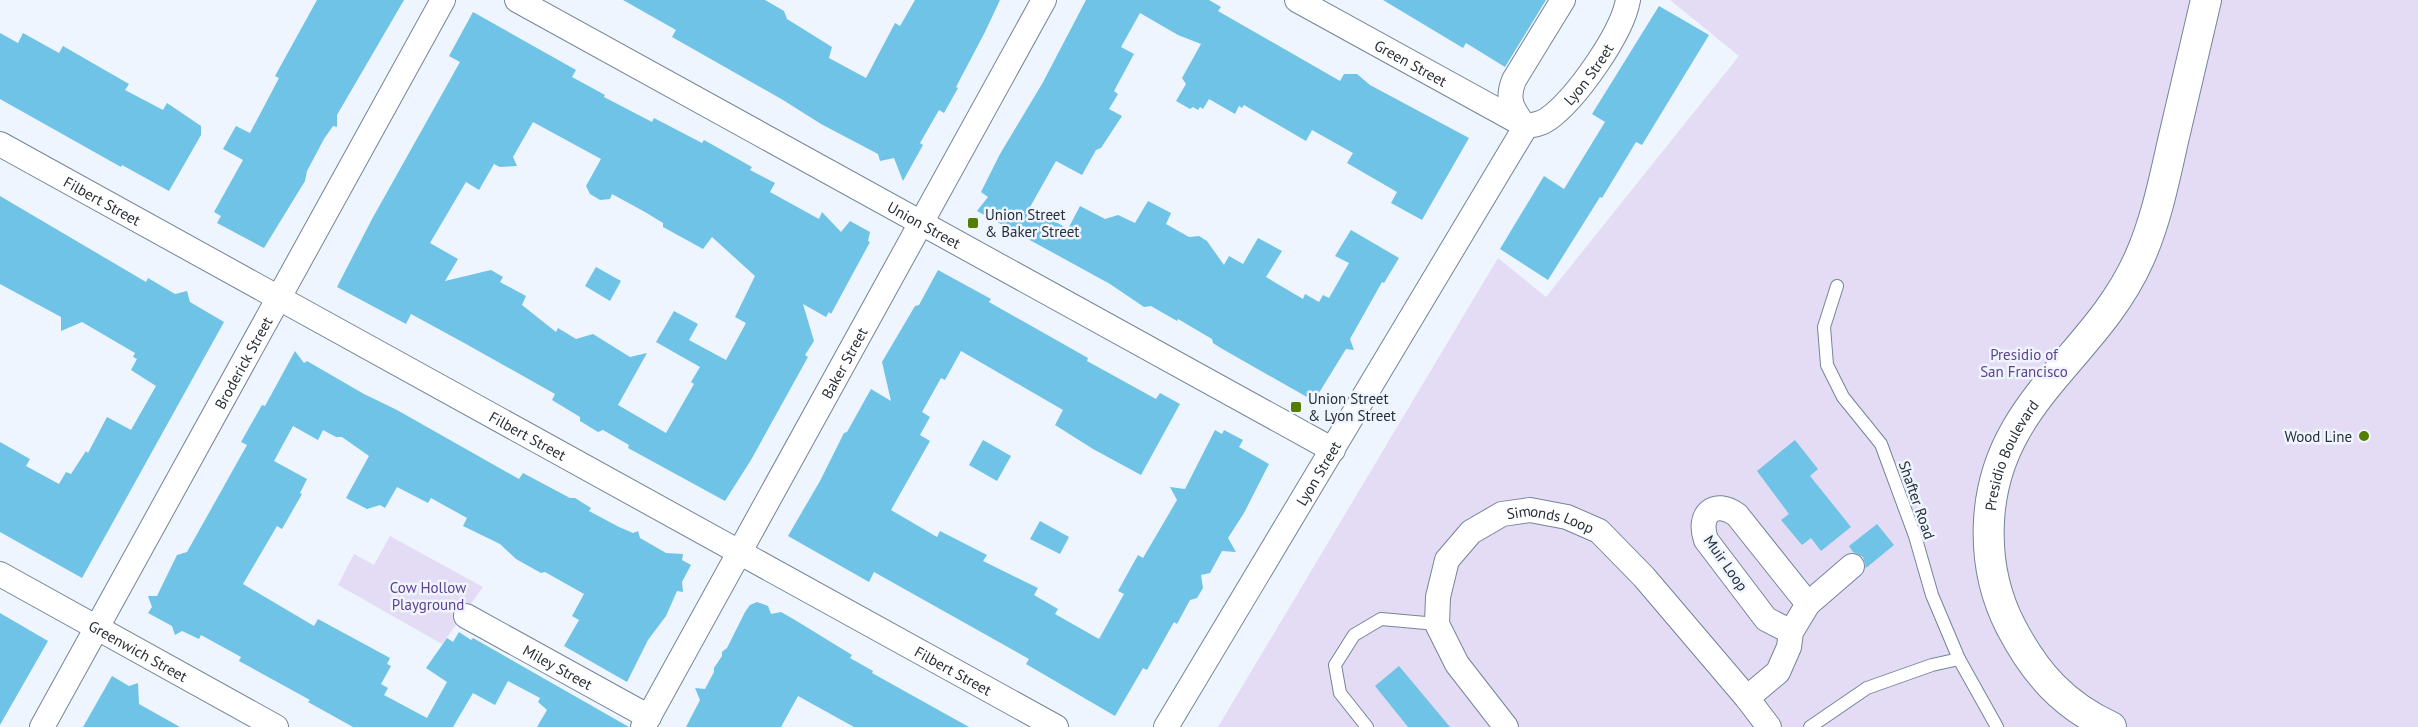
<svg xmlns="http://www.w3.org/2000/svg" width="2418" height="727" viewBox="0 0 2418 727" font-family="'PT Sans',sans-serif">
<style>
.green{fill:#e4dcf5}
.building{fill:#6fc3e6;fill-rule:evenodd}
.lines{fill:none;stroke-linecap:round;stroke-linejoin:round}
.service-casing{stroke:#738599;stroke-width:14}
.minor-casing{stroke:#738599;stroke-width:26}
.tertiary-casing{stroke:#738599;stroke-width:32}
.service{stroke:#fff;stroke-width:12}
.minor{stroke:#fff;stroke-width:24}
.tertiary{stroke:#fff;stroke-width:30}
.poi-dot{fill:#537e01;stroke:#eef5fe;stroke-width:2}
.labels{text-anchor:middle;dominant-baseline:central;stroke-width:5;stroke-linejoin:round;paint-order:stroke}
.street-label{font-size:15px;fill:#282f37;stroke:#eef5fe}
.poi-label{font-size:15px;fill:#282f37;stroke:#eef5fe;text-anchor:start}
.park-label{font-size:15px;fill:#60408f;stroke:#eef5fe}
</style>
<rect width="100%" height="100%" fill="#eef5fe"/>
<g class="green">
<polygon points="1670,0 2418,0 2418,727 1218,727 1498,258 1546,297 1739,56"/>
<polygon points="390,536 483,587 442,644 338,585 354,554 374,565"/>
</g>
<g class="building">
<polygon points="317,0 404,0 337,115 337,127 333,126 324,139 307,171 305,181 264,248 217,223 221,216 214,212 243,160 223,149 236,126 250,133 279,78 275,76"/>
<polygon points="623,0 765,0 784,11 787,19 832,47 829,58 866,78 895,23 900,26 915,0 1000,0 985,32 956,87 958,88 944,113 939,110 920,143 923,145 903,181 894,158 880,161 878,154 821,124 783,100 672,37 676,30"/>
<polygon points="1086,0 1209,0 1221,7 1218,11 1340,81 1344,74 1357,74 1370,85 1469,138 1422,220 1391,203 1397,192 1347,163 1353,153 1312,130 1306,141 1244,105 1242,108 1239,106 1235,114 1209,99 1203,109 1200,107 1198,110 1193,107 1190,109 1176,101 1186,84 1182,78 1201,44 1178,35 1140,13 1121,47 1134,54 1114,91 1118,94 1109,109 1122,116 1101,148 1096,150 1082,175 1056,161 1030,207 1068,229 1080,206 1105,219 1118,215 1135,223 1148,201 1171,213 1166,224 1189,237 1199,236 1207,241 1224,265 1229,256 1243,264 1258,238 1282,251 1266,277 1303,299 1305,294 1319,302 1323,295 1329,298 1349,263 1335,256 1351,230 1399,258 1384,283 1382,282 1350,339 1354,350 1346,349 1314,401 1219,347 1213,343 1212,339 1178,319 1177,321 1151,306 1144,307 1110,284 977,211 988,197 981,192 1000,154 1042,84"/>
<polygon points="1383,0 1546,0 1505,67 1466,43 1463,48"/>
<polygon points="1659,6 1709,35 1642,145 1636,142 1602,198 1600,197 1548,280 1500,249 1544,176 1564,189 1605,122 1592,114"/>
<path d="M473,12l103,58 -4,7 33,18 -1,2 48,25 2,-4 48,25 2,-3 48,27 -2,3 25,13 -5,9 49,27 3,-7 19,20 9,-11 20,11 -2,9 2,1 -39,72 -2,-2 -3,5 -23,-13 11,37 -9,14 3,2 -57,103 -26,41 -97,-53 1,-3 -26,-15 -5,2 -18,-11v-4l-28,-17 3,-6 -89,-50 -55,-30 -5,10 -69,-37 35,-68 88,-157 -11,-6zM533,122l68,37 -15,27 4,8 10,6 10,-1 2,-5 33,18 18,11v4l40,22 9,-12 43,39 -20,41 11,6 -20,37 -37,-20 9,-16 -24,-13 -18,31 44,25 -9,15 3,2 -28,49 -48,-28 29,-52 -17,4 -37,-23 -17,5 -18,-11 -2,4 -34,-27 4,-9 -26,-14 3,-5 -12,-7 -46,11 13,-22 -28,-16 36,-61 13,8 15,-26 6,3 17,-1 -4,-9z"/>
<polygon points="0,33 18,43 23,33 59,53 63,46 129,84 125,90 163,110 167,103 201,126 201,135 169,191 122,165 121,167 0,99"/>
<polygon points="0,196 146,282 148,278 175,294 187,291 190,302 224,322 82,578 0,532 0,442 30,459 26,466 59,484 66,472 71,474 86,451 88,453 107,417 131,430 156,386 131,370 137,359 133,357 135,353 82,322 61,331 61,317 0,284"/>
<polygon points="596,267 621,281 610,301 585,286"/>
<polygon points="938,270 991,299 989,302 1088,358 1087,361 1156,399 1160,393 1180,404 1141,475 1093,449 1055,425 1063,410 961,351 945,380 941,378 922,412 930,417 920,435 930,441 891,510 937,537 940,531 987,555 983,561 1038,588 1034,595 1058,609 1055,614 1099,639 1124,594 1118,591 1138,555 1143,558 1177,500 1170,487 1185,489 1215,430 1222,434 1224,430 1243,440 1239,447 1269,464 1244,513 1228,538 1236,552 1222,551 1210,573 1201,575 1203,588 1197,598 1190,600 1177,624 1174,622 1147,670 1143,668 1115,716 1026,664 1029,659 874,572 869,582 788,536 820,481 844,433 847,432 871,389 891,401 882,362 915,306 919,305"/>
<polygon points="295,351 304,363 307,361 364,394 397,410 519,479 523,473 570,498 575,498 591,508 589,511 619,527 633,533 638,531 640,538 666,553 683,554 682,560 691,565 682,582 683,592 677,591 666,616 648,640 627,682 564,646 579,620 572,616 584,594 545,572 541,573 516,559 500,544 463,526 467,518 431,498 428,503 397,487 385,508 380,505 367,509 346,498 369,456 342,437 336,437 323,430 318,440 293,426 274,461 307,479 300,493 302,494 282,529 277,526 243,584 314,626 318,619 390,658 387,664 391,666 381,684 388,688 384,695 427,718 447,682 426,668 447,638 453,642 459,632 471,640 473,638 629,727 537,727 547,710 538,702 540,698 508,681 495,705 473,693 453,727 353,727 308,702 310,700 239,661 241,657 201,635 199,639 182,631 175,635 172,626 148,613 152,607 148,596 157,596 177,555 187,552 247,445 241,442 262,405 265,406"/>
<polygon points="983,440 1011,456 997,481 969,465"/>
<polygon points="1795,440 1818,469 1810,476 1851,527 1821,551 1811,538 1802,545 1781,520 1789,514 1757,471"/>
<polygon points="1040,521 1069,537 1060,554 1030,539"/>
<polygon points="1877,524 1894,545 1866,568 1863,557 1853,552 1849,546"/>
<polygon points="757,602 768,606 771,614 781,612 795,620 852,655 850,658 873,671 872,673 969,727 854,727 798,696 781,727 686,727 700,700 695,688 705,689 714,672 714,668 722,656 722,652 727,648 745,612 750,605"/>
<polygon points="0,613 48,641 0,725"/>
<polygon points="1399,666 1450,727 1408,727 1375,686"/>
<polygon points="112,676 129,686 138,683 139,704 180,727 83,727"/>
</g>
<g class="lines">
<defs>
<g id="service">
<polyline points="1837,286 1824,327 1827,365 1843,397 1881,444 1915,536 1932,595 1959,659 1997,727"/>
<polyline points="1367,727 1340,693 1335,665 1354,635 1381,619 1437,624"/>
<polyline points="1810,727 1867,688 1932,665 1959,659"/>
</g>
<g id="minor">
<path id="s1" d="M517,0l816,450"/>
<path id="s2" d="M1297,0l229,126"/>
<path d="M1524,125c-12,-16 -18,-25 -10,-45l49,-80"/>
<path id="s3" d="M1526,126c8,-1 15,-2 22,-7 28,-20 74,-85 80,-119"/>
<path id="s4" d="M0,144l1056,583"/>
<path id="s5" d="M0,574l276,153"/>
<path id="s6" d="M466,616l183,101"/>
<path d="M1791,632l-25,-13 -60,-79c-9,-25 8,-42 31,-25l71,89"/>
<polyline points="1747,698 1778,672 1789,647 1791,632 1808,604 1852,566"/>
<path id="s7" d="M42,727l401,-727"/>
<path id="s8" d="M643,727l401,-727"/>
<path id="s9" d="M1166,727l360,-601"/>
<path id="s10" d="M1506,727l-49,-63 -20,-40 1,-27 9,-37 24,-28 31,-18 28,-4 37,7 32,14 45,46 103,121 22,29"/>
</g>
<g id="tertiary">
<path id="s11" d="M2111,727c-48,-22 -76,-54 -100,-100 -17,-33 -24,-70 -22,-106 6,-120 106,-163 150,-262 17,-38 25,-78 34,-118 11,-47 22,-94 33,-141"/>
</g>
</defs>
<use href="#service" class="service-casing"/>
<use href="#minor" class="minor-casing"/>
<use href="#tertiary" class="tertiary-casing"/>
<use href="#service" class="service"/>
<use href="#minor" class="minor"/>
<use href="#tertiary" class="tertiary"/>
</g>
<g class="poi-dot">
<rect x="967" y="217" width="12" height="12" rx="3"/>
<rect x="1290" y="401" width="12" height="12" rx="3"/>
<circle cx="2364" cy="436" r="6"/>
</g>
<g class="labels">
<g class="street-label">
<text stroke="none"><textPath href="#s2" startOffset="130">Green Street</textPath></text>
<text stroke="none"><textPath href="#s3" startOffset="84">Lyon Street</textPath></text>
<text stroke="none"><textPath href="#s4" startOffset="117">Filbert Street</textPath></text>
<text stroke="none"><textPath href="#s1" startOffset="465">Union Street</textPath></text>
<text stroke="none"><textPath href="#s7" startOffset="416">Broderick Street</textPath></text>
<text stroke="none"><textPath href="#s8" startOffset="416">Baker Street</textPath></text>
<text stroke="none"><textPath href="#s4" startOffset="603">Filbert Street</textPath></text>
<text stroke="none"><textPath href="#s11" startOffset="324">Presidio Boulevard</textPath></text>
<text stroke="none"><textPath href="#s9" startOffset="296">Lyon Street</textPath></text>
<text transform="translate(1917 500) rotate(71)">Shafter Road</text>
<text stroke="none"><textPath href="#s10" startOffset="312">Simonds Loop</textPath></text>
<text transform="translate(1726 563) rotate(55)">Muir Loop</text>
<text stroke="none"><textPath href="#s5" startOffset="158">Greenwich Street</textPath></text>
<text stroke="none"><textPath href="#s6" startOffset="105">Miley Street</textPath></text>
<text stroke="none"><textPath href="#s4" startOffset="1089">Filbert Street</textPath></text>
</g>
<g class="poi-label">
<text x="985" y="214">Union Street<tspan x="985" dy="17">&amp; Baker Street</tspan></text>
<text x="1308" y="398">Union Street<tspan x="1308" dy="17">&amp; Lyon Street</tspan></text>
<text x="2352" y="436" text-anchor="end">Wood Line</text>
</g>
<g class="park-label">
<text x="2024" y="354">Presidio of<tspan x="2024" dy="17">San Francisco</tspan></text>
<text x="428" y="587">Cow Hollow<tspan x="428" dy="17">Playground</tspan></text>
</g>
</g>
</svg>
